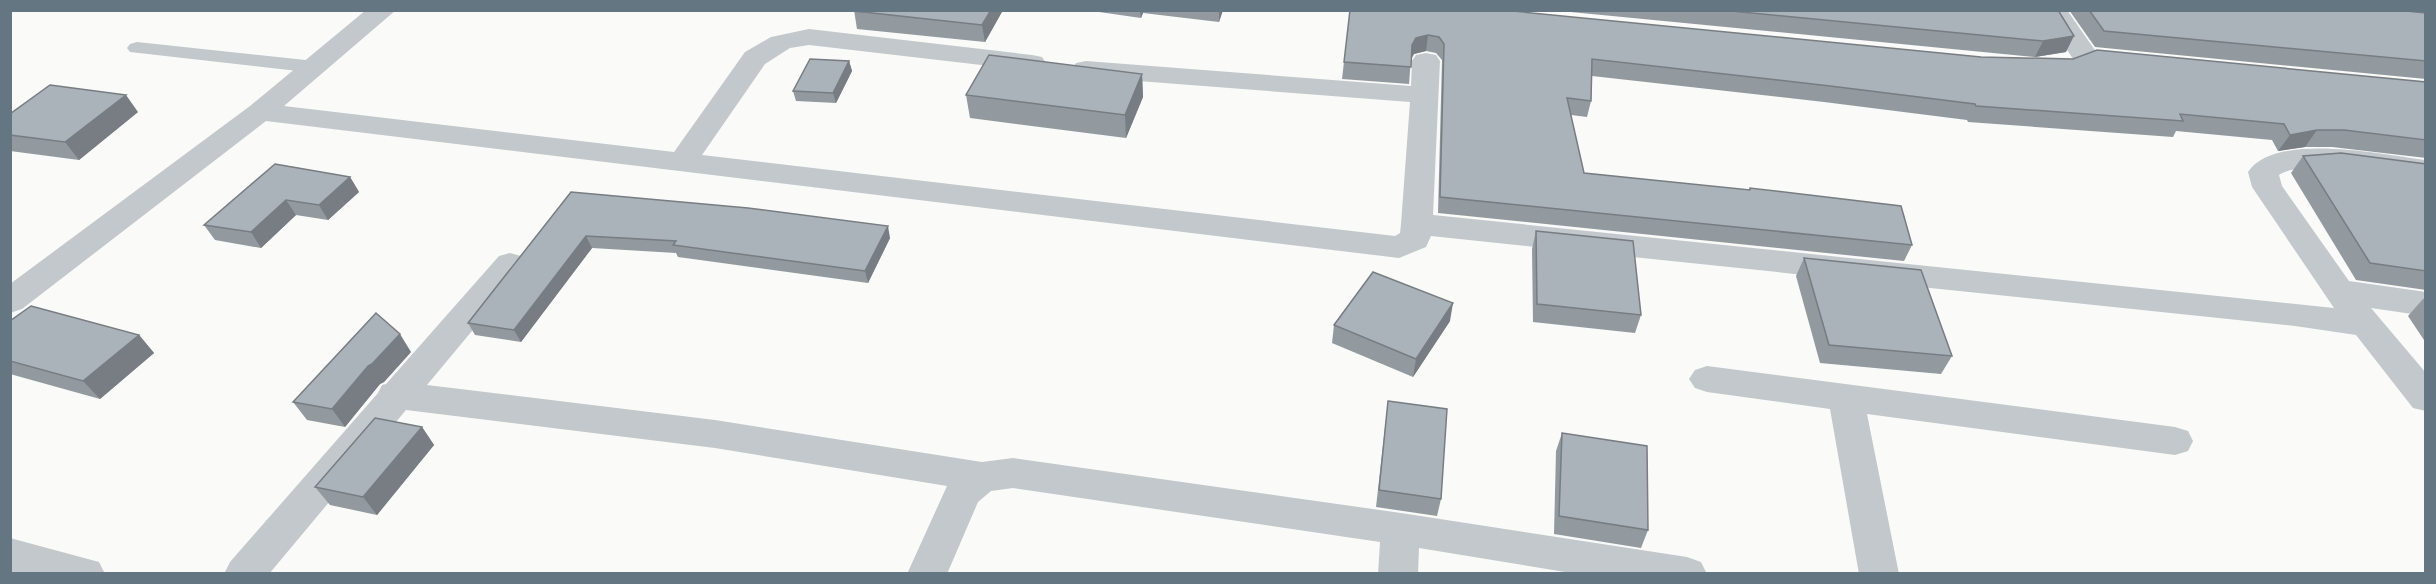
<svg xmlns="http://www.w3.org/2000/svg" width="2436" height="584" viewBox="0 0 2436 584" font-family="'PT Sans',sans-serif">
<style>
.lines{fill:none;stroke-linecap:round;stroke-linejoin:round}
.lane{fill:#c3c8cc;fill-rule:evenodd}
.street{fill:#c3c8cc;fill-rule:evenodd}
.wall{fill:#929a9f}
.shaded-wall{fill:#777d82}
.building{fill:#aab3b9;stroke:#777d82;stroke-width:1.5}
</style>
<rect width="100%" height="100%" fill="#fafaf8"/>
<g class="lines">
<polygon class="lane" points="137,42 315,61 322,63 325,67 322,71 315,73 130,52 127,48 130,44"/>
<g class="street">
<path d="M366,10h30l-112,96 390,46 71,-100 26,-15 38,-8 223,26 10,2 4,6 -4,6 -10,2 -223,-26 -19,3 -25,16 -63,91 693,81 5,-3 1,-9 9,-122 -324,-25 -10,-2 -4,-6 4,-6 10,-2 325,25 1,-25 4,-6 10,-2 10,2 4,6 -7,154 901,93 -82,-121 -4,-15c27,-41 136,-17 178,-12v20c-32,-4 -122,-23 -147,-5l3,11 67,95 77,11v24l-55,-8 55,65v38l-13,-3 -57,-73 -61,-9 -864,-90 -5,11 -27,11 -1133,-137 -244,188 -12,4v-29l240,-178z"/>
<polygon points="2041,10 2067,10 2099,56 2095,62 2085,64 2075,62"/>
<polygon points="510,253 521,256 526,264 521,272 427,385 715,420 982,462 1013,458 1401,513 1687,557 1701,562 1707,574 1577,574 1419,548 1418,574 1378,574 1380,542 1013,488 991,491 978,502 947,574 907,574 947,486 715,448 406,410 269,574 224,574 230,562 378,393 382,385 386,384 499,256"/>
<polygon points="1707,366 2175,427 2188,431 2193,441 2188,451 2175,455 1867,414 1899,574 1859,574 1830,409 1707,392 1695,388 1689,379 1695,370"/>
<polygon points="10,538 99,562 105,574 10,572"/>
</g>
</g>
<g class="wall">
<polygon points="854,10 1003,10 985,42 857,29"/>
<polygon points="1085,10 1223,10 1219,22 1143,13 1141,18"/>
<polygon points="1350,10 1981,57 2426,82 2426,158 2332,147 2305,147 2278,151 2272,140 2176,131 2173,137 1968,122 1967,120 1824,102 1592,76 1591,101 1587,117 1571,115 1584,173 1749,190 1750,188 1912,245 1904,261 1438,213 1442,60 1436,53 1426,51 1414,54 1411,59 1409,84 1342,79"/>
<polygon points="1550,10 2058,10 2066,52 2035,57"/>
<polygon points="2069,10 2396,10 2426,13 2426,79 2095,47"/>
<polygon points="849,61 852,71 836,103 796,101 793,91"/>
<polygon points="1142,74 1143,97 1126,138 970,118 966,95"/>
<polygon points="138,112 79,160 10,151 10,114"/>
<polygon points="2303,156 2426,164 2426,290 2356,280 2291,173"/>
<polygon points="350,177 359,192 328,220 296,215 261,248 215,240 204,225"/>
<polygon points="571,192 890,238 868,283 678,257 676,253 592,248 521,342 475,335 468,323"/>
<polygon points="1536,231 1641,315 1635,333 1533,322 1532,249"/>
<polygon points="1804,258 1952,356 1941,374 1820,363 1796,276"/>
<polygon points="2423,299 2426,299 2426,343 2408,316"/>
<polygon points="10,321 139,335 154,353 100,399 10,374"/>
<polygon points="1450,321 1413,377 1332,343 1334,325"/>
<polygon points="411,352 384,382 380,384 345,427 307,420 293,402"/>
<polygon points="1388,401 1441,499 1437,516 1376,507"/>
<polygon points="422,427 434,445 377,515 330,505 315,487"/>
<polygon points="1562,433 1648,530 1641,548 1554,534 1556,451"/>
</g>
<g class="shaded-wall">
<polygon points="991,10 1003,10 985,42 982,25"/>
<polygon points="1140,10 1143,10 1143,13 1141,18"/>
<polygon points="1219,10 1223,10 1219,22"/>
<polygon points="1428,35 1426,51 1414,54 1410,61 1412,45 1416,38"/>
<polygon points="2074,36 2066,52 2035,57 2043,41"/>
<polygon points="849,61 852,71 836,103 833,93"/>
<polygon points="1142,74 1143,97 1126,138 1125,115"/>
<polygon points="126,95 138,112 79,160 65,142"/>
<polygon points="2317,130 2305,147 2278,151 2290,135"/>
<polygon points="350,177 359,192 328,220 319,205"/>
<polygon points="286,200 296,215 261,248 251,232"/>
<polygon points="888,226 890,238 868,283 865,271"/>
<polygon points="586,236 592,248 521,342 514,330"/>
<polygon points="1453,303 1450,321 1413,377 1416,359"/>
<polygon points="400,334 411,352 384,382 380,384 345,427 332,409 368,366"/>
<polygon points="139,335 154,353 100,399 83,381"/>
<polygon points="422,427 434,445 377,515 363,497"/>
</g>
<g class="building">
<polygon points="854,10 991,10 982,25 854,11"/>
<polygon points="1350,10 1502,10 1981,57 2073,59 2097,50 2426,82 2426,140 2344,130 2317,130 2290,135 2284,124 2180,114 2183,121 1976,106 1975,104 1830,86 1592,59 1591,101 1567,98 1584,173 1750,190 1750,188 1901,206 1912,245 1440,197 1444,44 1439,37 1428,35 1416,38 1412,45 1411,67 1344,62"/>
<polygon points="1721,10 2058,10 2074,36 2043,41"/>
<polygon points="2089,10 2396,10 2426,13 2426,61 2104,31"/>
<polygon points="989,55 1142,74 1125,115 966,95"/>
<polygon points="810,59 849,61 833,93 793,91"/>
<polygon points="50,85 126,95 65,142 10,135 10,114"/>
<polygon points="2341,153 2426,164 2426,271 2370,263 2303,156"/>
<polygon points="275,164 350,177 319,205 286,200 251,232 204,225"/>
<polygon points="571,192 748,208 888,226 865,271 673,245 676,241 586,236 514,330 468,323"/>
<polygon points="1536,231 1633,241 1641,315 1537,304"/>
<polygon points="1804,258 1921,270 1952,356 1829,345"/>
<polygon points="1373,272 1453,303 1416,359 1334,325"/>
<polygon points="31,306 139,335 83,381 10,361 10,321"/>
<polygon points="376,313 400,334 372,364 368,366 332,409 293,402"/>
<polygon points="1388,401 1447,409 1441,499 1379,490"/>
<polygon points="375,418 422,427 363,497 315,487"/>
<polygon points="1562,433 1647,446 1648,530 1559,516"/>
</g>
<rect width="2436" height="584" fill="none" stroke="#657683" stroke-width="24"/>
</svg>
